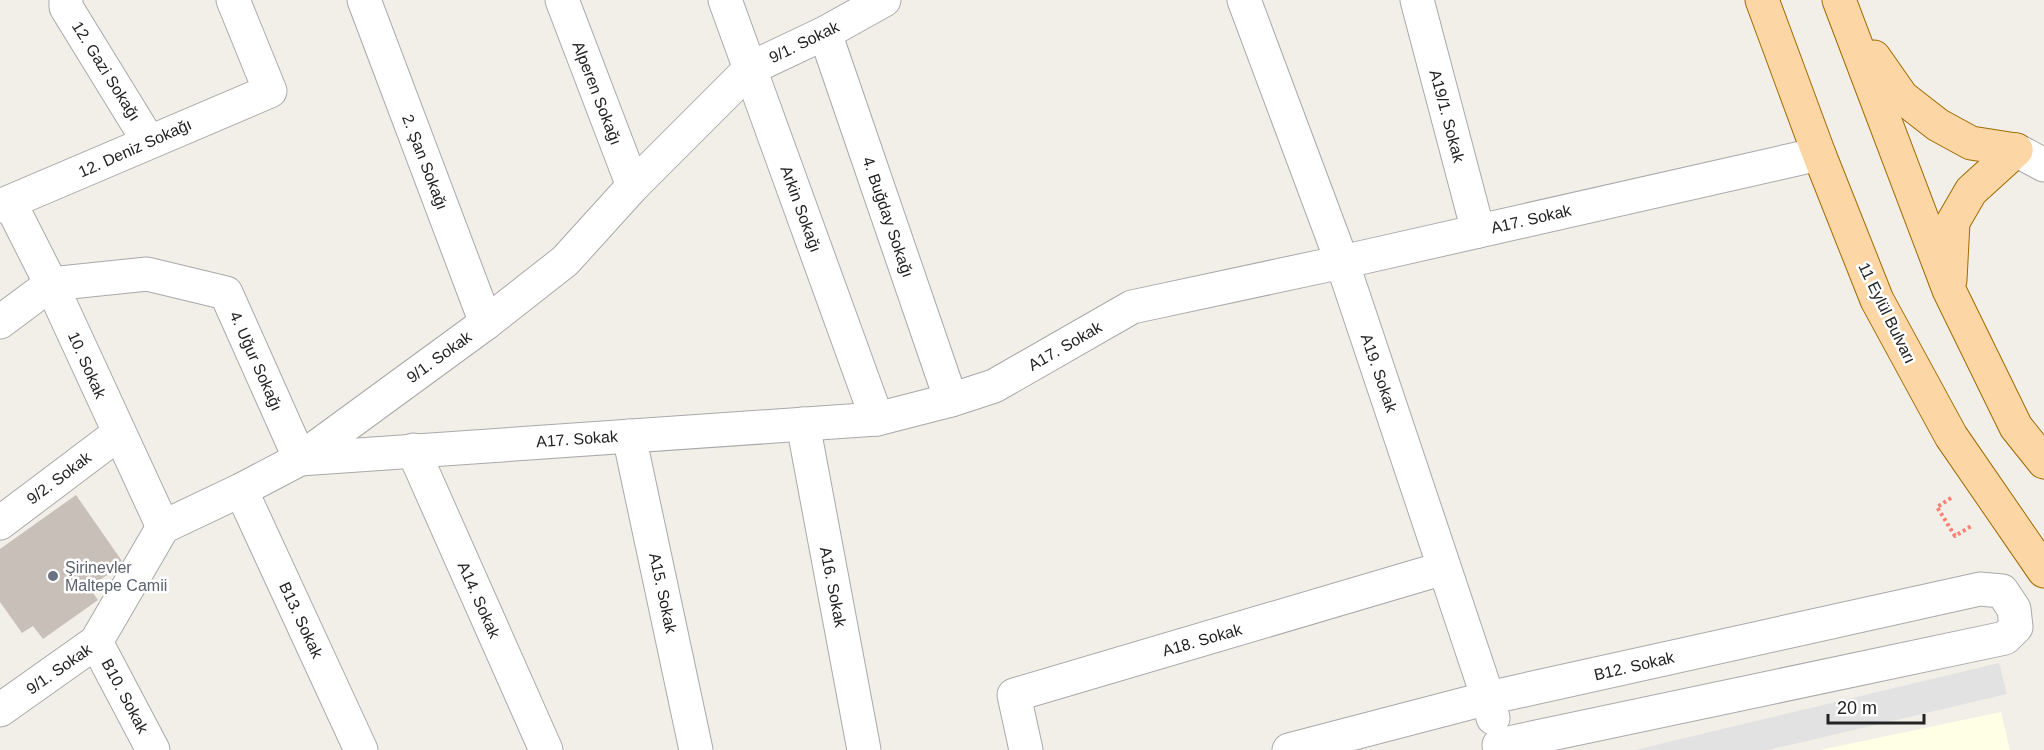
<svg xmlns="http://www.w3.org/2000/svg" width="2044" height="750" viewBox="0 0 2044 750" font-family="Helvetica,sans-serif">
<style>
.education{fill:#ffffe5}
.parking{fill:#e2e2e2}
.building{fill:#c7bfb8}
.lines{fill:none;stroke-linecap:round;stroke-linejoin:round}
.minor-casing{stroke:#a9a9a9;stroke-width:35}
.major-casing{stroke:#a06b00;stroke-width:35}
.path{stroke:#fa8072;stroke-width:4;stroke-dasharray:3 3;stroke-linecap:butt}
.minor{stroke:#fff;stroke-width:33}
.major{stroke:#fcd6a4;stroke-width:33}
.worship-dot{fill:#6b7280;stroke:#fff;stroke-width:2}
.labels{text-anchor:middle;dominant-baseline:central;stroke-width:5;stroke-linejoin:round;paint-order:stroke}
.street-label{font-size:16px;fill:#222;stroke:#fff}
.worship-label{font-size:16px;fill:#5b616d;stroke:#fff;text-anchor:start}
</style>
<rect width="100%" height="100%" fill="#f2efe9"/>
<polygon class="education" points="2001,712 2010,750 1820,750"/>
<polygon class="parking" points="1999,663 2007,694 1768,750 1635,750"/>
<polygon class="building" points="76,495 124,564 89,587 98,600 43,639 33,626 22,633 0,602 0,549"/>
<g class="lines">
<defs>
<g id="minor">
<polyline points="66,0 66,7 149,142"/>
<polyline points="364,0 486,323"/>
<polyline points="562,0 633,186"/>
<polyline points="725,0 877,419"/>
<polyline points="1244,0 1342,262 1488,698 1493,718"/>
<polyline points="1417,0 1478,231"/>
<polyline points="825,33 951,400"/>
<polyline points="2016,150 2044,165"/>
<polyline points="10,203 51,284 163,527"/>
<polyline points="0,206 270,91 233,0"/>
<polyline points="0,322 51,284 147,274 226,293 300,459 877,419 951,400 994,386 1132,307 1342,262 1819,154"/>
<polyline points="803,424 864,750"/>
<polyline points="629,436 696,750"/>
<polyline points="413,450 546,750"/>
<polyline points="241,490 361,750"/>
<polyline points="0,523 118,434"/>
<polyline points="96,642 153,750"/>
<polyline points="0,710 96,642 163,527 241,490 300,459 486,323 565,261 633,186 751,68 825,33 884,0"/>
<polyline points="1026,750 1014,695 1444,568"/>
<polyline points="1289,750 1488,698 1980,589 2002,591 2014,609 2016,627 2005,638 1499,745"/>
</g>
<g id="major">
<polyline points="1762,0 1819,154 1877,300 1951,436 2044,571"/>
<polyline points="1839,0 1949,290 2016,427 2044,462"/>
<polyline points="1874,57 1902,97 1938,125 1971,143 2016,150"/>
<polyline points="1950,280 1953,222 1971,191 2016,150"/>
</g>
</defs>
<use href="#minor" class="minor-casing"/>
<use href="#major" class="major-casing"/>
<polyline class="path" points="1951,498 1937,507 1955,536 1973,525"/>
<use href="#minor" class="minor"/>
<use href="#major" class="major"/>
</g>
<circle class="worship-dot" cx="53" cy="576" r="6"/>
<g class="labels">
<g class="street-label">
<text transform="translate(804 42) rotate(-26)">9/1. Sokak</text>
<text transform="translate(106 71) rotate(58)">12. Gazi Sokağı</text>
<text transform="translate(597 93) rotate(69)">Alperen Sokağı</text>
<text transform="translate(1447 116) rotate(75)">A19/1. Sokak</text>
<text transform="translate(135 148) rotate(-24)">12. Deniz Sokağı</text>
<text transform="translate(425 162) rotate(69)">2. Şan Sokağı</text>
<text transform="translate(801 209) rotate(70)">Arkin Sokağı</text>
<text transform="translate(888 217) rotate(71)">4. Buğday Sokağı</text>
<text transform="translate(1531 219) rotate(-13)">A17. Sokak</text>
<text transform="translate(1887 313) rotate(64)">11 Eylül Bulvarı</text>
<text transform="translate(1065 346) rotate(-30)">A17. Sokak</text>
<text transform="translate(439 357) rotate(-36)">9/1. Sokak</text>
<text transform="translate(256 361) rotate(66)">4. Uğur Sokağı</text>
<text transform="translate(87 365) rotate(66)">10. Sokak</text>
<text transform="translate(1379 373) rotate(71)">A19. Sokak</text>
<text transform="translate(577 439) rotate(-4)">A17. Sokak</text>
<text transform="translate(59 478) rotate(-37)">9/2. Sokak</text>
<text transform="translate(833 587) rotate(79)">A16. Sokak</text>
<text transform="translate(663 593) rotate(78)">A15. Sokak</text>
<text transform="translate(479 600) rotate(66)">A14. Sokak</text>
<text transform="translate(301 620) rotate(65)">B13. Sokak</text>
<text transform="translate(1202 640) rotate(-16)">A18. Sokak</text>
<text transform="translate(1634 666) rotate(-13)">B12. Sokak</text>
<text transform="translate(59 669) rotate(-35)">9/1. Sokak</text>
<text transform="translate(125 696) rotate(62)">B10. Sokak</text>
</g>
<g class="worship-label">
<text x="65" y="567">Şirinevler<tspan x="65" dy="18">Maltepe Camii</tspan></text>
</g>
</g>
<path d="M1828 714v9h96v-9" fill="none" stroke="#222222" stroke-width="3"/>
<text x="1837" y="714" font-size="18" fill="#222222" stroke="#ffffff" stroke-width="4.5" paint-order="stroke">20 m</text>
</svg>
